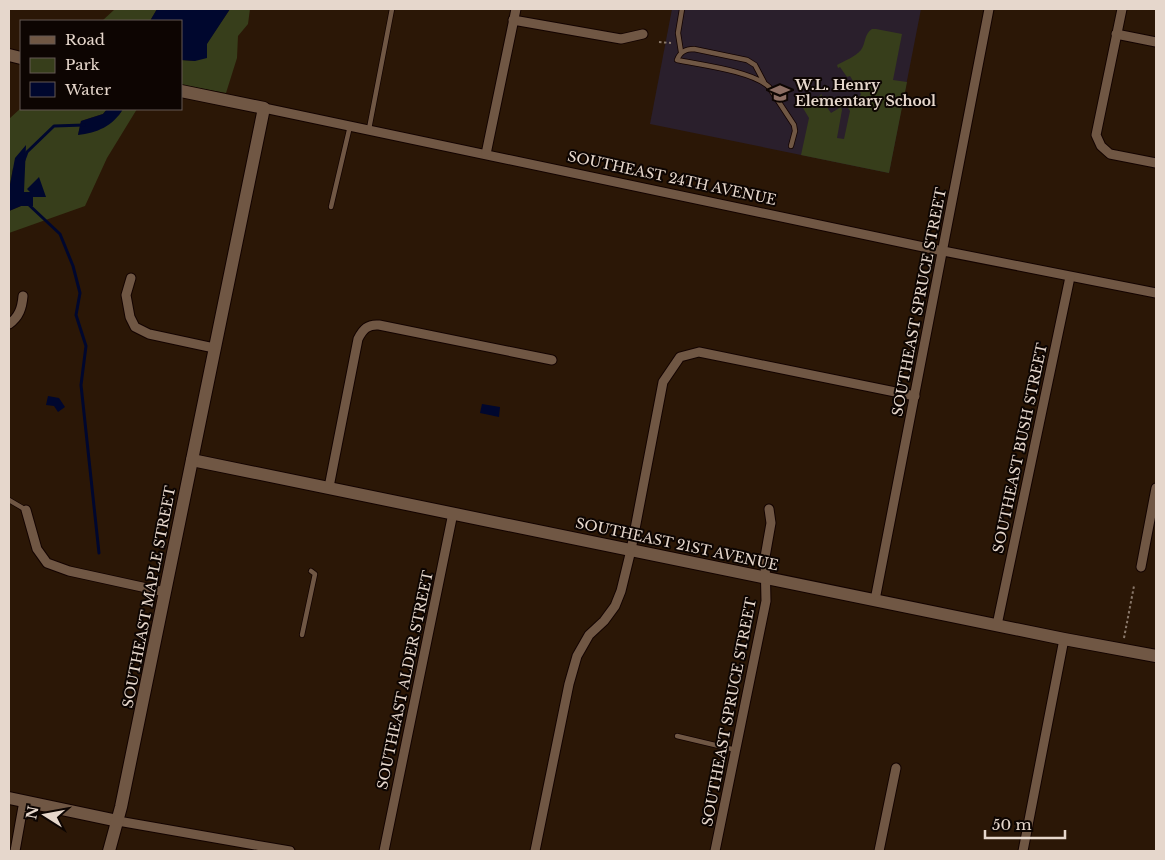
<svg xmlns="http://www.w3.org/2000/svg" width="1165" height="860" viewBox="0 0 1165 860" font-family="'Libre Baskerville',serif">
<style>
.education{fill:#2a1f2c}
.green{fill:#373e1b}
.water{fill:#00072e}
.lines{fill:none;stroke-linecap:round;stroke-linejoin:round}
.stream{stroke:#00072e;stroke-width:3}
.lane-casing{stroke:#130300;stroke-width:6}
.street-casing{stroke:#130300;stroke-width:11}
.secondary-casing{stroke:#130300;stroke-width:14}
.path{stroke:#8a796b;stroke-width:2;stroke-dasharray:2.5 2.5;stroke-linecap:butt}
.lane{stroke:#705744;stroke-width:4.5}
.street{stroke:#705744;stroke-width:9}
.secondary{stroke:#705744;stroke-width:12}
.labels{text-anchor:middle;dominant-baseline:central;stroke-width:4;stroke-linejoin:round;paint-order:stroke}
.poi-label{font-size:14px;font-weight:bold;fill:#e6d7cc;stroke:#0d0502;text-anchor:start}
.street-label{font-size:14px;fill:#e6d7cc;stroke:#0d0502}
</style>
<rect width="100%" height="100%" fill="#2b1706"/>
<polygon class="education" points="672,9 921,9 889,173 650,124"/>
<g class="green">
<polygon points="115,9 157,9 150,21 102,21"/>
<polygon points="230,9 250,9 248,24 238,36 237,58 226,93 181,85 181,60 195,61"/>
<path d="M872,29h4l26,5 -9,46 14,2 -18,91 -88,-18 8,-37 -6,-10 19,-14 -1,5 10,14 10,-6 1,3 -5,28 7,1 6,-28 -4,-6 13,-7 2,-4 -11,-18 -3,1 -7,-10 -2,1 -1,-3c7,-4 18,-8 24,-15 5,-7 3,-16 11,-21z"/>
<polygon points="21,108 107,109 103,114 81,121 78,135 119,115 123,109 137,109 107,158 85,206 9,233 9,211 21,206 32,197 46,197 31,192 24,192 23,178 13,168 9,190 9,119"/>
</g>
<g class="water">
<polygon points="157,9 230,9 207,44 207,58 195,61 181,60 181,21 150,21"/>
<path d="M107,109h16c-10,17 -26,24 -45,26l3,-14 22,-7z"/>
<polygon points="26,145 24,192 30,192 27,189 39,177 46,197 33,197 33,206 21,206 9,211 9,190 15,158"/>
<polygon points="48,396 59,398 65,407 58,412 54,406 46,405"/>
<polygon points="482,404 500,407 499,417 480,413"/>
</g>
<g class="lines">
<g class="stream">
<polyline points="24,160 27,152 54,126 84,125"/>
<polyline points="28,204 60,234 73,266 80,293 76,315 86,346 81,385 99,553"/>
</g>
<defs>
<g id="lane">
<polyline points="681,52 678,33 682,9"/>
<path d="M764,82l-9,-17 -8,-5 -53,-11c-9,0 -14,3 -17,11 24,5 75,11 92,27l25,38 1,6 -4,15"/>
<polyline points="369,129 392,9"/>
<polyline points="331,207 350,126"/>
<polyline points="9,500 26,510"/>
<polyline points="302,635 315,574 311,571"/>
<polyline points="677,736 736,750"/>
</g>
<g id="street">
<polyline points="1122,9 1096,135 1101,146 1110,154 1156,163"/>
<polyline points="513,20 621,39 643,34"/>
<polyline points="1116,34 1156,42"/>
<polyline points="264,108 933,249 1156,293"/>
<polyline points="486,154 516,9"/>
<polyline points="131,278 126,295 130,317 135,327 149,334 214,348"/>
<path d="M9,324c10,-7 13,-16 14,-28"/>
<path d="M329,487l29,-148c5,-10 10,-15 21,-14l173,35"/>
<polyline points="26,510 37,549 47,563 69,571 165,592"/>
<polyline points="1141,567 1156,488"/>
<polyline points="875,600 989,9"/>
<polyline points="997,625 1070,277"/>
<polyline points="118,821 290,851"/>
<polyline points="15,851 24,801"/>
<polyline points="384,851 453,513"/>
<polyline points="535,851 569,684 577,656 589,635 604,621 615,606 621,591 631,550 663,382 680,357 699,352 915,396"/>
<polyline points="715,851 766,601 765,557 771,523 769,509"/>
<polyline points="879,851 896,768"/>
<polyline points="1023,851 1064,639"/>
</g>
<g id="secondary">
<polyline points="9,55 21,58"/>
<polyline points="192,460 1064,639 1156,656"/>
<polyline points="9,798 118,821"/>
<polyline points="109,851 121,807 264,108 181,91"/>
</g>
</defs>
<use href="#lane" class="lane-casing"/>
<use href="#street" class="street-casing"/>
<use href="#secondary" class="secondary-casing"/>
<g class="path">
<polyline points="659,42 671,43"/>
<polyline points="1124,638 1134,586"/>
</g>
<use href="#lane" class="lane"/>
<use href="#street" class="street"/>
<use href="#secondary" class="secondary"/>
</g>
<defs>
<symbol id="school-bare" viewBox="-9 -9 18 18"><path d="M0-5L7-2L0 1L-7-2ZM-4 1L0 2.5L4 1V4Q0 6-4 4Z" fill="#8d6e63" stroke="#0d0502" stroke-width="2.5" paint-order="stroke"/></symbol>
</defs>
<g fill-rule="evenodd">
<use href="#school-bare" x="766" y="79" width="28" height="28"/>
</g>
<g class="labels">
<g class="poi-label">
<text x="795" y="85">W.L. Henry<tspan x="795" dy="16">Elementary School</tspan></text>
</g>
<g class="street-label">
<text transform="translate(672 178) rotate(12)">SOUTHEAST 24TH AVENUE</text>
<text transform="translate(919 302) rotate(-79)">SOUTHEAST SPRUCE STREET</text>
<text transform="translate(1020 448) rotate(-78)">SOUTHEAST BUSH STREET</text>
<text transform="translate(677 544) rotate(12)">SOUTHEAST 21ST AVENUE</text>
<text transform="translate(149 597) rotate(-79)">SOUTHEAST MAPLE STREET</text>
<text transform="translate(405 680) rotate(-78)">SOUTHEAST ALDER STREET</text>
<text transform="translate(729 712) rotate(-79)">SOUTHEAST SPRUCE STREET</text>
</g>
</g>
<rect width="1165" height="860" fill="none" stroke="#e6d7cc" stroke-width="20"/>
<rect x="20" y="20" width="162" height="90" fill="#0d0502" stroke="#645953"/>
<rect x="30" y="36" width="25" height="8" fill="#705744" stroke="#645953"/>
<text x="65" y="45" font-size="15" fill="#e6d7cc">Road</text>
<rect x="30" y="58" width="25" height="15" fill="#373e1b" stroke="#645953"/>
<text x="65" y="70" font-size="15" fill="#e6d7cc">Park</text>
<rect x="30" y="82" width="25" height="15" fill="#00072e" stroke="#645953"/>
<text x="65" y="95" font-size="15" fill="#e6d7cc">Water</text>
<g transform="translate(45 815) rotate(281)" stroke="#0d0502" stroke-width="4" paint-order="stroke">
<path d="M0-4L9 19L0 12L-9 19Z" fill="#e6d7cc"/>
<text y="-8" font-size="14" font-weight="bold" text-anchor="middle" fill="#e6d7cc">N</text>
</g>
<path d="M985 830v8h80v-8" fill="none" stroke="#e6d7cc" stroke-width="2.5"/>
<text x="992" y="830" font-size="15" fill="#e6d7cc" stroke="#0d0502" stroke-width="4" paint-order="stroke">50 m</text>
</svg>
